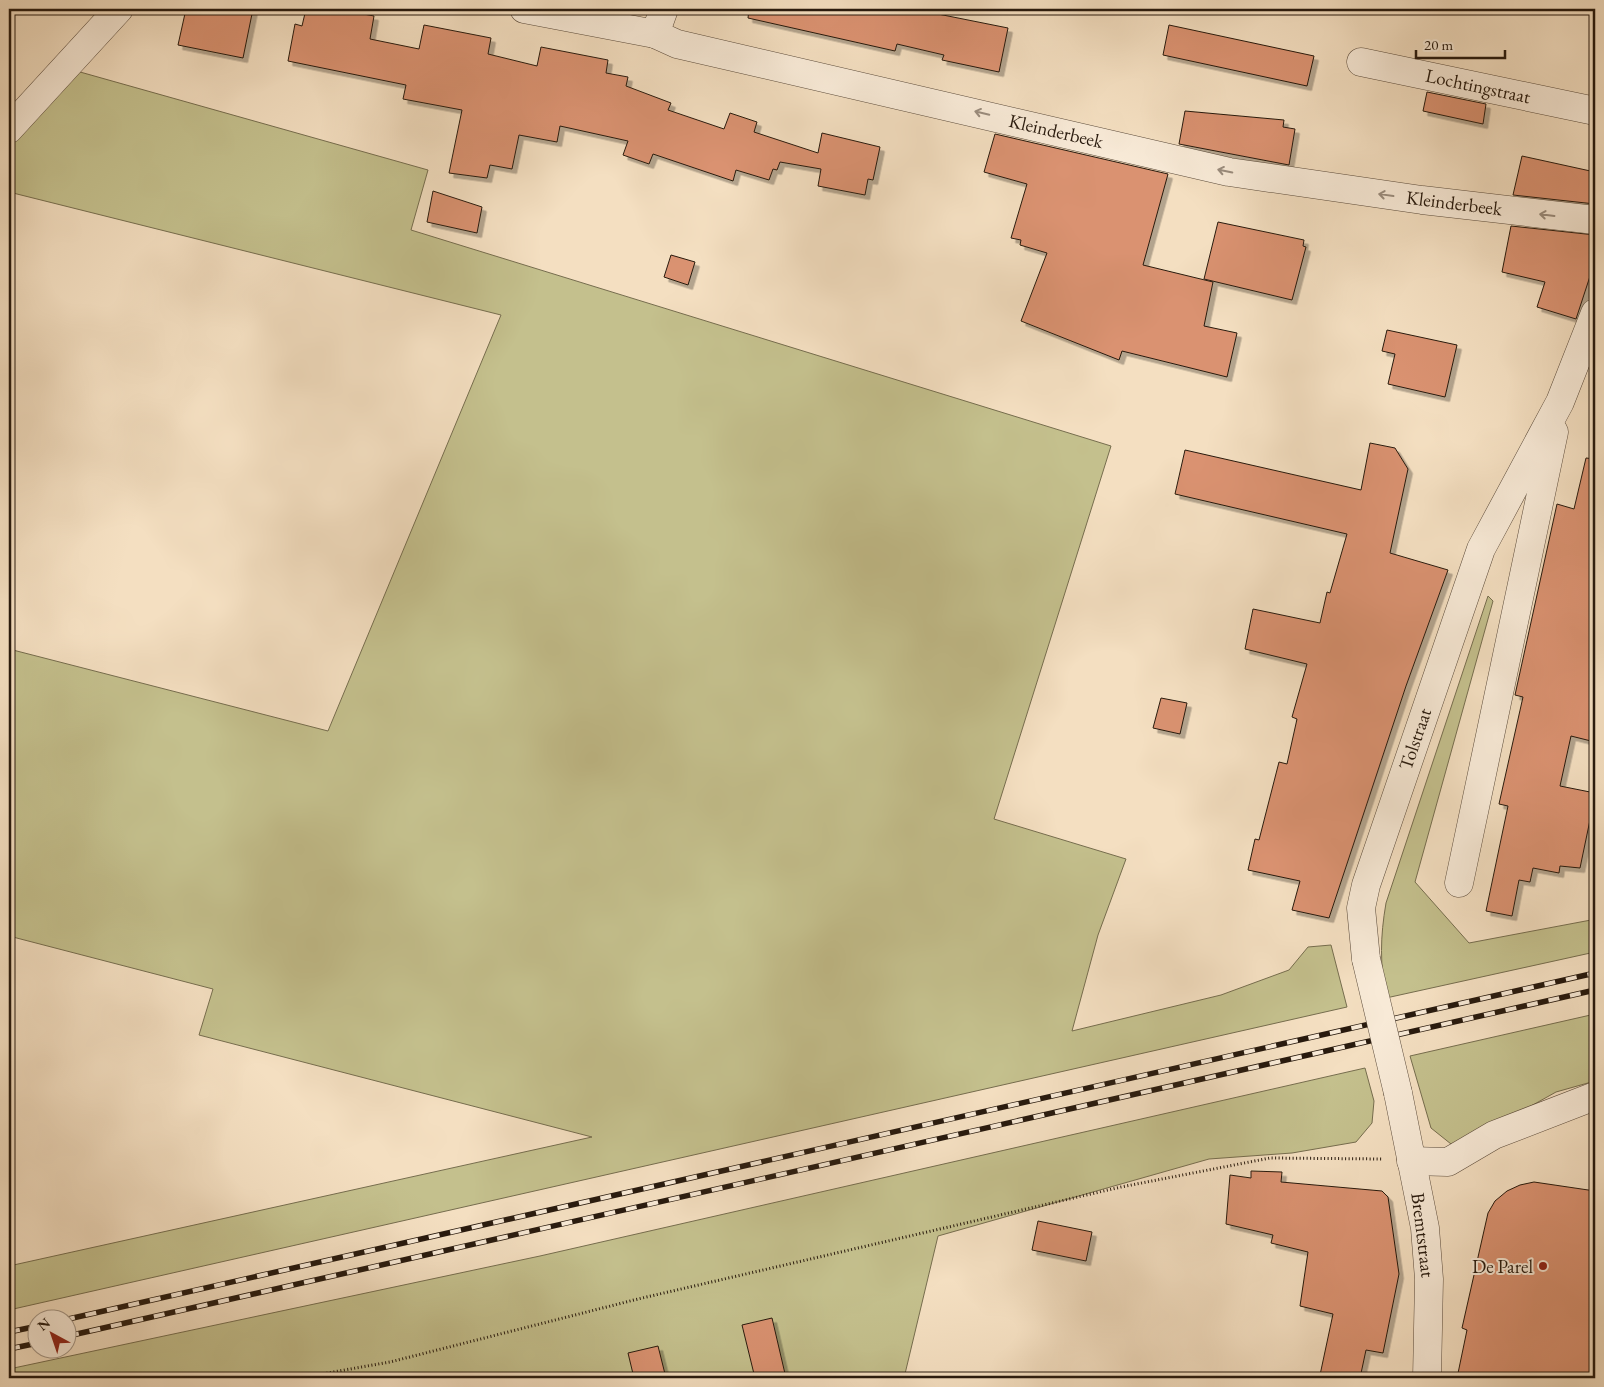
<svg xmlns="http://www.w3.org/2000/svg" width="1604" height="1387" viewBox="0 0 1604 1387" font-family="'EB Garamond',serif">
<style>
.green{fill:#c4c08d;stroke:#766d4e}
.building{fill:#da9271;stroke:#281a0e;filter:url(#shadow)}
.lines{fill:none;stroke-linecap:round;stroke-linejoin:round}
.minor-casing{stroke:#5b4b3b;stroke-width:29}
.path{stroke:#281a0e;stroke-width:3;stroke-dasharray:1 2.5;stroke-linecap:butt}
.minor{stroke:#f8ead7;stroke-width:28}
.rail-casing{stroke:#281a0e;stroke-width:5.5}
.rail{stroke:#f8ead7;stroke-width:4;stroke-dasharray:11;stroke-linecap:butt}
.minor-bridge-casing{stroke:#5b4b3b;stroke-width:29;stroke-linecap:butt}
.minor-bridge{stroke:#f8ead7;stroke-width:28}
.oneway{stroke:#9a8c7d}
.poi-dot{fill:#8f2418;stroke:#f8ead7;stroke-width:2}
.labels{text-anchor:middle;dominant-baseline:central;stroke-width:4;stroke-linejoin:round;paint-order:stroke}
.street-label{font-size:19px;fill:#281a0e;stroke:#f8ead7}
.poi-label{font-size:19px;fill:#281a0e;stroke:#f8ead7;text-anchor:end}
</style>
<defs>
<filter id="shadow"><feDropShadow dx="4.5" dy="4.5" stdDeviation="0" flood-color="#0004"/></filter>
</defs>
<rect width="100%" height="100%" fill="#f4dfc1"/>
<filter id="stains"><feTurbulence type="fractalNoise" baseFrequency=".004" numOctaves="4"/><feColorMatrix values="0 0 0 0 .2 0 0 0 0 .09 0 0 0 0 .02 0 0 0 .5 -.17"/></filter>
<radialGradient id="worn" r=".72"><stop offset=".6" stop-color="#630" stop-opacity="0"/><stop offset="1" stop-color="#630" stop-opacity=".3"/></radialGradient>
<g class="green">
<polygon points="73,70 428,170 411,230 1111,446 994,819 1126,859 1098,935 1072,1031 1221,995 1289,970 1308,947 1331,945 1347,1007 9,1310 9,1266 592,1137 199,1035 213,989 9,936 9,649 328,731 501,315 9,192 9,145"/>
<path d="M1488,596l5,5 -78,281 54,61 122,-23 4,-12v44l-209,46c-6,-35 -6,-60 0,-95z"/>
<polygon points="1595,1014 1595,1081 1556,1092 1490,1129 1451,1144 1431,1128 1410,1056"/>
<polygon points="1365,1068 1374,1101 1372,1123 1356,1142 1292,1153 1209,1159 938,1236 904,1378 9,1378 9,1369 540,1256"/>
</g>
<g class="building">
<polygon points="186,9 253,9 243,58 178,45"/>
<polygon points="306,9 337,9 374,16 370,39 419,49 424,25 491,38 488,54 537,66 541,47 608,60 606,73 628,77 626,86 671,103 668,110 724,129 730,113 757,122 754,132 818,153 822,133 880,147 873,180 868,179 865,195 818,186 821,169 780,162 777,170 773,169 769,180 736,170 733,181 653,154 649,164 623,155 628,141 560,126 557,142 519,135 512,169 490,165 487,178 449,173 462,110 403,99 406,85 288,61 295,24 302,26"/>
<polygon points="749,9 934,9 933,13 1008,28 999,72 942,60 944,55 897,44 895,51 748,18"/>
<polygon points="1169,25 1314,56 1307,86 1163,55"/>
<polygon points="1427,92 1486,104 1483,124 1423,111"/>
<polygon points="1185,111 1284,120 1283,127 1295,129 1289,165 1179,144"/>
<polygon points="995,134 1168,174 1143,265 1213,282 1204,326 1237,333 1227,377 1122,351 1119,360 1021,321 1047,253 1020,245 1021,240 1011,238 1027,184 984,172"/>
<polygon points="1522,156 1595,172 1595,204 1513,195"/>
<polygon points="433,191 482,207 477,233 427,222"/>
<polygon points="1218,222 1304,240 1303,246 1306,247 1292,300 1204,279"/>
<polygon points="1511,226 1595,235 1595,261 1576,319 1537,307 1545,282 1502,272"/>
<polygon points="671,255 695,262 688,285 664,277"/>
<polygon points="1387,330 1457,345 1445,397 1388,384 1395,354 1382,351"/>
<polygon points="1370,443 1395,448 1408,469 1390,553 1448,570 1406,686 1329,918 1292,910 1300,881 1248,870 1255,839 1259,840 1279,762 1287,764 1297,719 1292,717 1307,664 1245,649 1253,609 1320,623 1327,592 1330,593 1347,534 1175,494 1185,450 1361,490"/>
<polygon points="1586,458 1595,459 1595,742 1571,736 1560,786 1595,793 1595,796 1580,868 1560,866 1559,873 1533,868 1530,882 1519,880 1512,916 1486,911 1508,806 1499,804 1523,697 1515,695 1557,504 1574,509"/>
<polygon points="1161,698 1187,703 1180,734 1153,728"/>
<polygon points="1251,1171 1282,1172 1281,1182 1382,1191 1388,1197 1399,1274 1383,1353 1366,1350 1360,1378 1323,1378 1324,1376 1320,1375 1333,1314 1300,1306 1308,1252 1271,1243 1273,1235 1226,1224 1230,1175 1251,1178"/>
<polygon points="1534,1182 1595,1191 1595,1378 1457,1378 1467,1330 1462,1328 1488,1213 1495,1201 1507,1191 1520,1185"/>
<polygon points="1038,1221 1092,1232 1086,1261 1032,1250"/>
<polygon points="772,1318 786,1378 755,1378 742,1325"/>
<polygon points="658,1346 666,1378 634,1378 628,1353"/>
</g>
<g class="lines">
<defs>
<g id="minor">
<polyline points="524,9 655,34 677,44 1229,172 1422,200 1595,220"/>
<polyline points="655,34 664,9"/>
<polyline points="1361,62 1595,111"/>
<polyline points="9,129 119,9"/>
<polyline points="1459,883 1554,432"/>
<polyline points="1366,959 1361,908 1366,885 1481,549 1560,402 1595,313"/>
<polyline points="1398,1093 1425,1228 1429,1279 1427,1378"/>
<polyline points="1411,1161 1448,1162 1494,1135 1595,1096"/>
</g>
</defs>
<use href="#minor" class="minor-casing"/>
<polyline class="path" points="299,1378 390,1362 638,1299 1121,1187 1270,1158 1383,1159"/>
<use href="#minor" class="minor"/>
<defs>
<g id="rail">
<polyline points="64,1320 1595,973"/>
<polyline points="9,1332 38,1326"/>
<polyline points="68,1336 1595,990"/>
<polyline points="9,1349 38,1343"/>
</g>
</defs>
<use href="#rail" class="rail-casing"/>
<use href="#rail" class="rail"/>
<defs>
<polyline id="minor-bridge" points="1366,959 1398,1093"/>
</defs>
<use href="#minor-bridge" class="minor-bridge-casing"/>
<use href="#minor-bridge" class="minor-bridge"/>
</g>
<defs><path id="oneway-shaft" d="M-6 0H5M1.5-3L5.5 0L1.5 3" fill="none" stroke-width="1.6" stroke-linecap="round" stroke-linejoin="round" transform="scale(1.25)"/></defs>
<g class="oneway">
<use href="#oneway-shaft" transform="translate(982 113) rotate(-167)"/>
<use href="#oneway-shaft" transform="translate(1225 171) rotate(-168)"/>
<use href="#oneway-shaft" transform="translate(1386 195) rotate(-172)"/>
<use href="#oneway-shaft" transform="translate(1547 215) rotate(-173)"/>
</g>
<circle class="poi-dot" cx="1543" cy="1266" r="5"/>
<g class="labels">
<g class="street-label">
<text transform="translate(1478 86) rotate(12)">Lochtingstraat</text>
<text transform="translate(1056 131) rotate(13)">Kleinderbeek</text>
<text transform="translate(1454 203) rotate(7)">Kleinderbeek</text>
<text transform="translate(1415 739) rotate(-71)">Tolstraat</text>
<text transform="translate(1423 1235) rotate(83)">Bremtstraat</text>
</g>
<g class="poi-label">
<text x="1533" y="1266">De Parel</text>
</g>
</g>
<rect width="1604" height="1387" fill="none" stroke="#f4dfc1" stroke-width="30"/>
<rect x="10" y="10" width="1584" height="1367" fill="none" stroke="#281a0e" stroke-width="2.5"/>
<rect x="15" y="15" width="1574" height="1357" fill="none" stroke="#281a0e"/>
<g transform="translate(52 1334) rotate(320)"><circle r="24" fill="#f8ead7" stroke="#a59787"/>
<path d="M0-4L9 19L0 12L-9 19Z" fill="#8f2418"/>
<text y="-8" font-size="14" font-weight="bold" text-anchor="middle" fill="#281a0e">N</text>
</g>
<path d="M1416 50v8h89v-8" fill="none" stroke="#281a0e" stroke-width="2.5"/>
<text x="1424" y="50" font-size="15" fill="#281a0e" stroke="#f8ead7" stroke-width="4" paint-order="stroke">20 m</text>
<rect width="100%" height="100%" filter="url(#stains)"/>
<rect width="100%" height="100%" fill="url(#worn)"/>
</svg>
